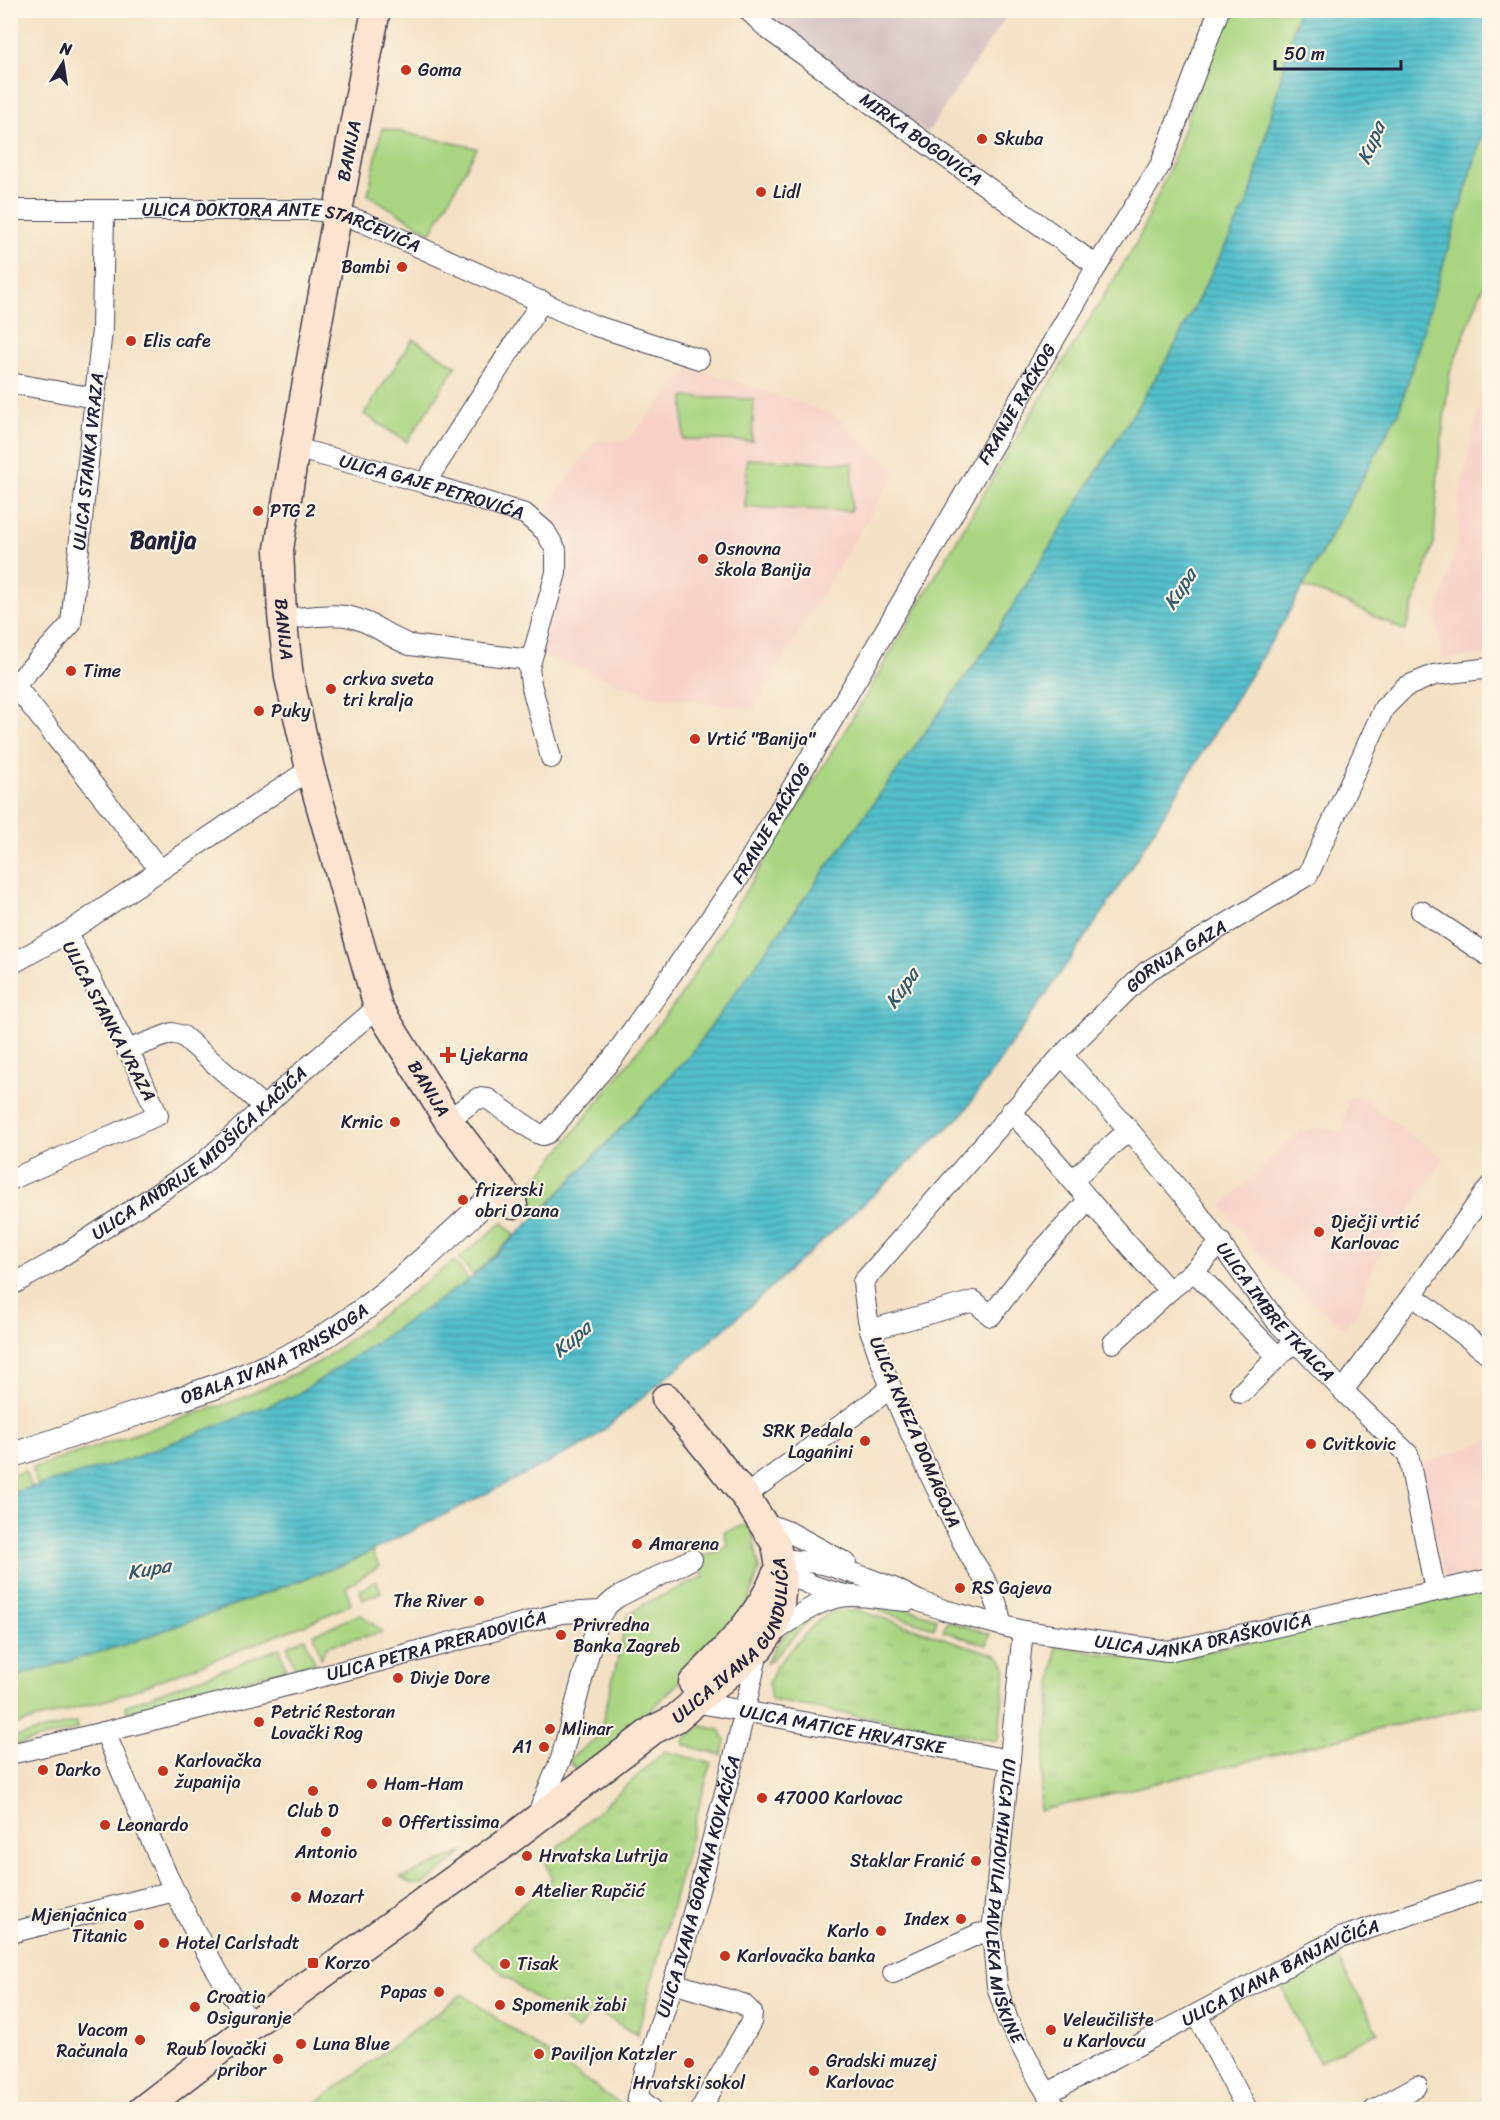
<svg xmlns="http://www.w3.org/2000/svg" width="1500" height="2120" viewBox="0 0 1500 2120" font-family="Sriracha,sans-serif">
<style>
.built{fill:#f7d1c8}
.industrial{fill:#d2bfc0}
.grass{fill:#a9d581;stroke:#667c5e;stroke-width:1.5}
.park{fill:url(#park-tufts);stroke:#667c5e;stroke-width:1.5}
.water{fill:url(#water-rules);stroke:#3a7083;stroke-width:1.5}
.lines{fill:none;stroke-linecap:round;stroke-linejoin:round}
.minor-casing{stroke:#423f50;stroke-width:22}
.tertiary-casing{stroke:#423f50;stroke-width:26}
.secondary-casing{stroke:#423f50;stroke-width:31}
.minor{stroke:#fff;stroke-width:20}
.tertiary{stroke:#fff;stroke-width:24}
.secondary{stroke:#fde4d1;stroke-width:28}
.poi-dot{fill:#c8321e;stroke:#fcf5e5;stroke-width:2}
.labels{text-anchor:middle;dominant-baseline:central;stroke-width:4.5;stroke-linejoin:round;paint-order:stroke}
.poi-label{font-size:18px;fill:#22223b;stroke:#fcf5e5;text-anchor:start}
.street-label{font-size:18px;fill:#22223b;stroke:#fcf5e5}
.water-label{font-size:20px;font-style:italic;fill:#33596d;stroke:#fcf5e5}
.district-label{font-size:24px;font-weight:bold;fill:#22223b;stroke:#fcf5e5}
</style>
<defs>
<pattern id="park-tufts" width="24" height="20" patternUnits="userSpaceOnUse" patternTransform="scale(1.5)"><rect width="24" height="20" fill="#a9d581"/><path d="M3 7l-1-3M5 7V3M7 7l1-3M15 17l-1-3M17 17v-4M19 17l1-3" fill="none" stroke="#91b770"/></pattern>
<pattern id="water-rules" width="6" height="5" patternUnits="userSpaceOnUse" patternTransform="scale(1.5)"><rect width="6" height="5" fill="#52bfcb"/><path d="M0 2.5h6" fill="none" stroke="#449ba6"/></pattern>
</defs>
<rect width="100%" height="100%" fill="#fcf5e5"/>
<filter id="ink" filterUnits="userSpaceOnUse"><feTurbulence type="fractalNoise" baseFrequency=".0167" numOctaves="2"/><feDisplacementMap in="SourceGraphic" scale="12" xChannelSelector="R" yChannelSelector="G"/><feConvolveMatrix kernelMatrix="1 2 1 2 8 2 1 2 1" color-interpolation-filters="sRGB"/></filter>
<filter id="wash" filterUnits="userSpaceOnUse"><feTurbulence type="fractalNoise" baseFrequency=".008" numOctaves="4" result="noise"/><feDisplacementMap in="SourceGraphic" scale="24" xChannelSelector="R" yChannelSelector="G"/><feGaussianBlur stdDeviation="1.35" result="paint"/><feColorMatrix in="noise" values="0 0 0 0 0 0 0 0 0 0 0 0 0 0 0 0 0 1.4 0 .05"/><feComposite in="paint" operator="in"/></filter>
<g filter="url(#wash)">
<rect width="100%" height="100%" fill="#f4e1c5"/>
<g class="built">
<polygon points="691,367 833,414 896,472 753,709 651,696 542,654 561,584 564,535 546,508 597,440 627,440"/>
<polygon points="1478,410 1490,413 1489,654 1442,660 1437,616 1458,539 1459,499"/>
<polygon points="1357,1095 1444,1159 1372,1268 1359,1310 1344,1329 1262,1258 1222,1206 1299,1132 1321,1127 1342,1131 1348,1100"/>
<polygon points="1489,1440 1489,1570 1445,1581 1422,1478 1417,1466"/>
</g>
<polygon class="industrial" points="766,11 1010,11 927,133"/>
<g class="grass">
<polygon points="1226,11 1298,11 1250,197 1170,355 986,649 690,1055 539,1214 524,1196 680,997 848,726 1014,442 1137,242 1169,170"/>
<polygon points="1489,113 1489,271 1450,372 1438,469 1434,543 1405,631 1336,598 1303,587 1399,411"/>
<polygon points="382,128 477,148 431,233 368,195"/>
<polygon points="413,339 456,366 407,442 364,414"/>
<polygon points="684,397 754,399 752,441 683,439"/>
<polygon points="747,459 853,463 851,511 745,507"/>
<polygon points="503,1222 514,1236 473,1275 459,1258"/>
<polygon points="454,1261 469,1280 298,1394 128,1460 38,1486 32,1468 240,1399 319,1362"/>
<polygon points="25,1471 29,1482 34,1487 11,1493 11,1475"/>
<polygon points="751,1523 759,1569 749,1601 731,1630 619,1742 578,1771 568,1760 599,1736 628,1615 646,1603 704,1577 698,1559 728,1546 724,1532"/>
<polygon points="372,1551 379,1566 346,1587 351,1604 304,1625 114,1698 11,1726 11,1678 130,1643 350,1562"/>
<polygon points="376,1581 381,1592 363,1600 360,1590"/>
<polygon points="880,1603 904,1608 937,1618 934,1628 879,1611"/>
<polygon points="360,1614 383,1632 327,1646 321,1658 314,1634"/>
<path d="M810,1619l-38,41 -6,3c14,-25 18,-32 44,-44z"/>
<polygon points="947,1621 990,1634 987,1645 943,1631"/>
<polygon points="305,1638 315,1663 295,1668 287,1646"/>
<polygon points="280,1648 286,1669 127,1713 125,1706"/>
<polygon points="77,1722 78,1729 11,1746 11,1738"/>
<polygon points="701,1726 720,1730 725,1740 722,1755 684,1745 683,1740"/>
<polygon points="465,1851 424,1885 410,1883 401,1878"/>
<polygon points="1337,1957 1378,2032 1319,2062 1280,1984"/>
</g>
<g class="park">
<polygon points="1489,1588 1489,1703 1039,1811 1056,1646 1157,1662"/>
<polygon points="857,1610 996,1655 1003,1661 1006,1668 998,1741 771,1700 769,1683 776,1666 817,1621 831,1612"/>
<polygon points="665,1751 711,1763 637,2035 595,2010 577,2030 504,1975 473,1947 552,1879 545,1859"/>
<polygon points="462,1994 627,2109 308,2109"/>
</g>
<polygon class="water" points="1298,11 1489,11 1489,113 1399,411 1284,621 1107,906 962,1115 728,1326 589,1442 350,1562 130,1643 11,1678 11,1493 128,1460 298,1394 469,1280 550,1203 690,1055 986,649 1170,355 1250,197"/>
</g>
<g filter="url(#ink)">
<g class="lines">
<defs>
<g id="minor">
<path id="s1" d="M748,10l21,20 328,236"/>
<path id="s2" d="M10,210h302l25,3 26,9 230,103 106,34"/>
<polyline points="10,383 95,398"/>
<path id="s3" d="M295,448l130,35 100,31 20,17 11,19v23l-27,95 2,16 20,74"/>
<polyline points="425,483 542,301"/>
<path d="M282,619c21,-1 53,-7 72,-1 20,5 36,20 56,27l121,15"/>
<polyline points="10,679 160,870"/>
<path id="s4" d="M10,688l5,-3 56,-61 31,-294 2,-119"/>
<polyline points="1421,911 1490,957"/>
<polyline points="10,965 67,933 310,769"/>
<polyline points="127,1050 172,1033 183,1036 264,1107"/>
<path id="s5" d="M1062,1055l67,75 66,79 82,113 66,69 65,63 27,136"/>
<polyline points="1011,1111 1072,1180"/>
<path id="s6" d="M448,1120l30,-22 10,1 49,34 6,2 5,-2 65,-75 127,-182 125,-211 232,-399 64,-102 58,-154"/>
<polyline points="10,1180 158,1115 134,1062 67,933"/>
<polyline points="1089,1200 1169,1291 1194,1271 1221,1242"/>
<polyline points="1194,1271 1278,1357 1296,1341"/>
<path id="s7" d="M10,1286l43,-24 149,-98 101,-93 75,-64"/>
<polyline points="1412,1295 1490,1355"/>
<polyline points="870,1330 974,1301 991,1316 1036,1257 1089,1200 1072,1180 1129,1130"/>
<polyline points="1113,1343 1169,1291"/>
<polyline points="1343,1391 1490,1186"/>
<polyline points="1241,1393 1278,1357"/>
<polyline points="745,1496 891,1388"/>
<polyline points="763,1522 789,1532 846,1563"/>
<path id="s8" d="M850,1596c-26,-6 -51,-12 -71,-32l12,-4 32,4 42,13 31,12 23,12 25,9 79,21 145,20 322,-72"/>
<path id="s9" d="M1000,1625c2,-28 -25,-57 -37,-82 -33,-69 -69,-138 -92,-211 -5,-16 -6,-34 -8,-50l199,-227 84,-83 162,-97 76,-167 21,-21 29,-12 56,-7"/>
<path id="s10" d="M1023,1631l-31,301 5,54 11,35 31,59 18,30"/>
<path d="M769,1636c25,-17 51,-40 83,-40 18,0 37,4 56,5"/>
<path id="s11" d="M689,1701l321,59"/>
<path d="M105,1732c42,100 84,204 147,293"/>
<path id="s12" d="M10,1754c185,-42 368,-93 551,-141l41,-2"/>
<path d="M536,1818l25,-59 36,-136c5,-12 9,-18 21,-26l74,-38"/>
<polyline points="10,1933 174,1891"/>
<polyline points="893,1973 978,1934 992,1932"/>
<polyline points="673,1983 743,2004 752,2013 751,2022 700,2110"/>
<polyline points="1197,2015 1247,2110"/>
<path id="s13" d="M1048,2093l292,-155 150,-50"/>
<path id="s14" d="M653,2110l-16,-13 44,-139 52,-196 26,-115"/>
<polyline points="1374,2110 1417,2086"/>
</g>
<g id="tertiary">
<path id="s15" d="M10,1456c51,-17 101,-34 152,-51 57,-19 112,-37 163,-69 64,-40 119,-96 175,-147"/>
</g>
<g id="secondary">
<path id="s16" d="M376,10l-34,179 -47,259 -16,101 3,66 7,62 21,92 68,238 70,113 65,85"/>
<path d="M693,1683c31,-32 66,-65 83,-108"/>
<path id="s17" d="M142,2110l110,-85 256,-184 145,-111 22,-11 84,-71 15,-21 6,-22 2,-26 -6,-35 -31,-48 -79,-98"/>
</g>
</defs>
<use href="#minor" class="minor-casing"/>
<use href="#tertiary" class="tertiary-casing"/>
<use href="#secondary" class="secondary-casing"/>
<use href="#minor" class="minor"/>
<use href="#tertiary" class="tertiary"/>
<use href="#secondary" class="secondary"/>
</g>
</g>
<g class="poi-dot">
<circle cx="406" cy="70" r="6"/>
<circle cx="982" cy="139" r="6"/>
<circle cx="761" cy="192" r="6"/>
<circle cx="402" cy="267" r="6"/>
<circle cx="131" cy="341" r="6"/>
<circle cx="258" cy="511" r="6"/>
<circle cx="703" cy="559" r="6"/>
<circle cx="71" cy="671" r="6"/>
<circle cx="331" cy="689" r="6"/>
<circle cx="259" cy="711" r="6"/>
<circle cx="695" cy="739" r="6"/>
<path d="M445 1046h6v6h6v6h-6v6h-6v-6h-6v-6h6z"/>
<circle cx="395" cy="1122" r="6"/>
<circle cx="463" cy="1200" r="6"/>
<circle cx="1319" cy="1232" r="6"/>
<circle cx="865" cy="1441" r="6"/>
<circle cx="1311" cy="1444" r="6"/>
<circle cx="637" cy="1544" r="6"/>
<circle cx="960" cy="1588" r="6"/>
<circle cx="479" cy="1601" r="6"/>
<circle cx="561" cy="1635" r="6"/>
<circle cx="398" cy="1678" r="6"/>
<circle cx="259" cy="1722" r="6"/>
<circle cx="550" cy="1729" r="6"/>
<circle cx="544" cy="1747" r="6"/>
<circle cx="43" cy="1770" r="6"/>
<circle cx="163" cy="1771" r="6"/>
<circle cx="372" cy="1784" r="6"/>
<circle cx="313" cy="1791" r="6"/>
<circle cx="762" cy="1798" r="6"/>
<circle cx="387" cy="1822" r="6"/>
<circle cx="105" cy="1825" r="6"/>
<circle cx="326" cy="1832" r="6"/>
<circle cx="527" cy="1856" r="6"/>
<circle cx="976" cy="1861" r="6"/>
<circle cx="520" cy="1891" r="6"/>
<circle cx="296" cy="1897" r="6"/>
<circle cx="961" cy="1919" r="6"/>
<circle cx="139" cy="1925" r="6"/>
<circle cx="881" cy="1931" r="6"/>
<circle cx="164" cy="1943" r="6"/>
<circle cx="725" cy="1956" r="6"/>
<rect x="307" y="1957" width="12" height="12" rx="3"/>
<circle cx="505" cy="1964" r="6"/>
<circle cx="439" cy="1992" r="6"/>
<circle cx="500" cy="2005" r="6"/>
<circle cx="195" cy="2007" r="6"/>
<circle cx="1051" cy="2030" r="6"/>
<circle cx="140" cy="2040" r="6"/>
<circle cx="301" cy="2044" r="6"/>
<circle cx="539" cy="2054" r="6"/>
<circle cx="278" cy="2059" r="6"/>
<circle cx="689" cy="2063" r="6"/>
<circle cx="814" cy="2071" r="6"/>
</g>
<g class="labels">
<g class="poi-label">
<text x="418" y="70">Goma</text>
<text x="994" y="139">Skuba</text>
<text x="773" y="192">Lidl</text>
<text x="390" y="267" text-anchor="end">Bambi</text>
<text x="143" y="341">Elis cafe</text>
<text x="270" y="511">PTG 2</text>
<text x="715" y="549">Osnovna<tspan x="715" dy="21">škola Banija</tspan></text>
<text x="83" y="671">Time</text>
<text x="343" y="679">crkva sveta<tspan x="343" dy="21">tri kralja</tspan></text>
<text x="271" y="711">Puky</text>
<text x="707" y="739">Vrtić "Banija"</text>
<text x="460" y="1055">Ljekarna</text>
<text x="383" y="1122" text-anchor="end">Krnic</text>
<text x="475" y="1190">frizerski<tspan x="475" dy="21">obri Ozana</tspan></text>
<text x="1331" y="1222">Dječji vrtić<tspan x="1331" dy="21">Karlovac</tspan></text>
<text x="853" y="1431" text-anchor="end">SRK Pedala<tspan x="853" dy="21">Laganini</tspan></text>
<text x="1323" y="1444">Cvitkovic</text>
<text x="649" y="1544">Amarena</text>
<text x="972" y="1588">RS Gajeva</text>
<text x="467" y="1601" text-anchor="end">The River</text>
<text x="573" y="1625">Privredna<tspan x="573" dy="21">Banka Zagreb</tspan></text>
<text x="410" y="1678">Divje Dore</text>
<text x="271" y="1712">Petrić Restoran<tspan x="271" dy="21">Lovački Rog</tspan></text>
<text x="562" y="1729">Mlinar</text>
<text x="532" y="1747" text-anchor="end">A1</text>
<text x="175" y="1761">Karlovačka<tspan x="175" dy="21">županija</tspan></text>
<text x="55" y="1770">Darko</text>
<text x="384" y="1784">Ham-Ham</text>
<text x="774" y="1798">47000 Karlovac</text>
<text x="313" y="1811" text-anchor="middle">Club D</text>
<text x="399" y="1822">Offertissima</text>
<text x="117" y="1825">Leonardo</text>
<text x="326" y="1852" text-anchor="middle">Antonio</text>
<text x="539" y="1856">Hrvatska Lutrija</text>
<text x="964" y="1861" text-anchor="end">Staklar Franić</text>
<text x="532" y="1891">Atelier Rupčić</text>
<text x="308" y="1897">Mozart</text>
<text x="127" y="1915" text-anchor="end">Mjenjačnica<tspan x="127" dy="21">Titanic</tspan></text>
<text x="949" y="1919" text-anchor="end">Index</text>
<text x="869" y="1931" text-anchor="end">Karlo</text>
<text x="176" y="1943">Hotel Carlstadt</text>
<text x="737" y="1956">Karlovačka banka</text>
<text x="325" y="1963">Korzo</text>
<text x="517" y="1964">Tisak</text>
<text x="427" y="1992" text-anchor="end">Papas</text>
<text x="207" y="1997">Croatia<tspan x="207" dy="21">Osiguranje</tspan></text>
<text x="512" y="2005">Spomenik žabi</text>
<text x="1063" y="2020">Veleučilište<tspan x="1063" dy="21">u Karlovcu</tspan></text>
<text x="128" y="2030" text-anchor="end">Vacom<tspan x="128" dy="21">Računala</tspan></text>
<text x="313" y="2044">Luna Blue</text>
<text x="266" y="2049" text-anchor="end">Raub lovački<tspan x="266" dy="21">pribor</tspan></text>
<text x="551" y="2054">Paviljon Katzler</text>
<text x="826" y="2061">Gradski muzej<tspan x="826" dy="21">Karlovac</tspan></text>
<text x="689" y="2083" text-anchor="middle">Hrvatski sokol</text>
</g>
<g class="street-label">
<text stroke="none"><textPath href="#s1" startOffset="216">MIRKA BOGOVIĆA</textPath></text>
<text transform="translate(349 151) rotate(-79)">BANIJA</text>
<text stroke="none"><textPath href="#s2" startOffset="274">ULICA DOKTORA ANTE STARČEVIĆA</textPath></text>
<text stroke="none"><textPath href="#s6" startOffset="987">FRANJE RAČKOG</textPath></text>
<text stroke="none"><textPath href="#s4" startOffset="252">ULICA STANKA VRAZA</textPath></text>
<text stroke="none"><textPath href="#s3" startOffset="142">ULICA GAJE PETROVIĆA</textPath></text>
<text stroke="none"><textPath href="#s16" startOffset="628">BANIJA</textPath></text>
<text stroke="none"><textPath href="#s6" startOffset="501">FRANJE RAČKOG</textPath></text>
<text stroke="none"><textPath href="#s9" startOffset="826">GORNJA GAZA</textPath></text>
<text transform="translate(109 1021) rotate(62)">ULICA STANKA VRAZA</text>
<text stroke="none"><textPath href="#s16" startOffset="1114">BANIJA</textPath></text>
<text stroke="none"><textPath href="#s7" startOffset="232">ULICA ANDRIJE MIOŠIĆA KAČIĆA</textPath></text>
<text stroke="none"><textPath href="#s5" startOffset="334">ULICA IMBRE TKALCA</textPath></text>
<text stroke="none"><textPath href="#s15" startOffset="284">OBALA IVANA TRNSKOGA</textPath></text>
<text transform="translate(915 1432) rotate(67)">ULICA KNEZA DOMAGOJA</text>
<text stroke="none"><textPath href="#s8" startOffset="518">ULICA JANKA DRAŠKOVIĆA</textPath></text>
<text stroke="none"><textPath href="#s12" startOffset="440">ULICA PETRA PRERADOVIĆA</textPath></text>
<text stroke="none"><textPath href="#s17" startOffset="764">ULICA IVANA GUNDULIĆA</textPath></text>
<text stroke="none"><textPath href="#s11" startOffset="156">ULICA MATICE HRVATSKE</textPath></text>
<text stroke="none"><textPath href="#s14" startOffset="240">ULICA IVANA GORANA KOVAČIĆA</textPath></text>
<text stroke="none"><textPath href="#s10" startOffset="273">ULICA MIHOVILA PAVLEKA MIŠKINE</textPath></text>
<text stroke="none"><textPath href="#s13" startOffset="262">ULICA IVANA BANJAVČIĆA</textPath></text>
</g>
<g class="water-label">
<text transform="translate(1371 143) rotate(-67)">Kupa</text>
<text transform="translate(1180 589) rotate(-57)">Kupa</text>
<text transform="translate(902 988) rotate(-55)">Kupa</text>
<text transform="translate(572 1339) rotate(-41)">Kupa</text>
<text transform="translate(149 1569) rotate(-10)">Kupa</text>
</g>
<g class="district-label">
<text x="163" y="540">Banija</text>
</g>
</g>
<rect width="1500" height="2120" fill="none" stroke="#fcf5e5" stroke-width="36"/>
<g transform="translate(63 63) rotate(12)" stroke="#fcf5e5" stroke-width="4.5" paint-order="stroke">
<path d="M0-4.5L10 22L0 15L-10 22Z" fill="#22223b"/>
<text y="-9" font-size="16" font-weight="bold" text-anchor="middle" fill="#22223b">N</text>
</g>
<path d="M1275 60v9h126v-9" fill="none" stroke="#22223b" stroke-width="3"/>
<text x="1284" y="60" font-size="18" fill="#22223b" stroke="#fcf5e5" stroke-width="4.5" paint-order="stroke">50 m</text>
</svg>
